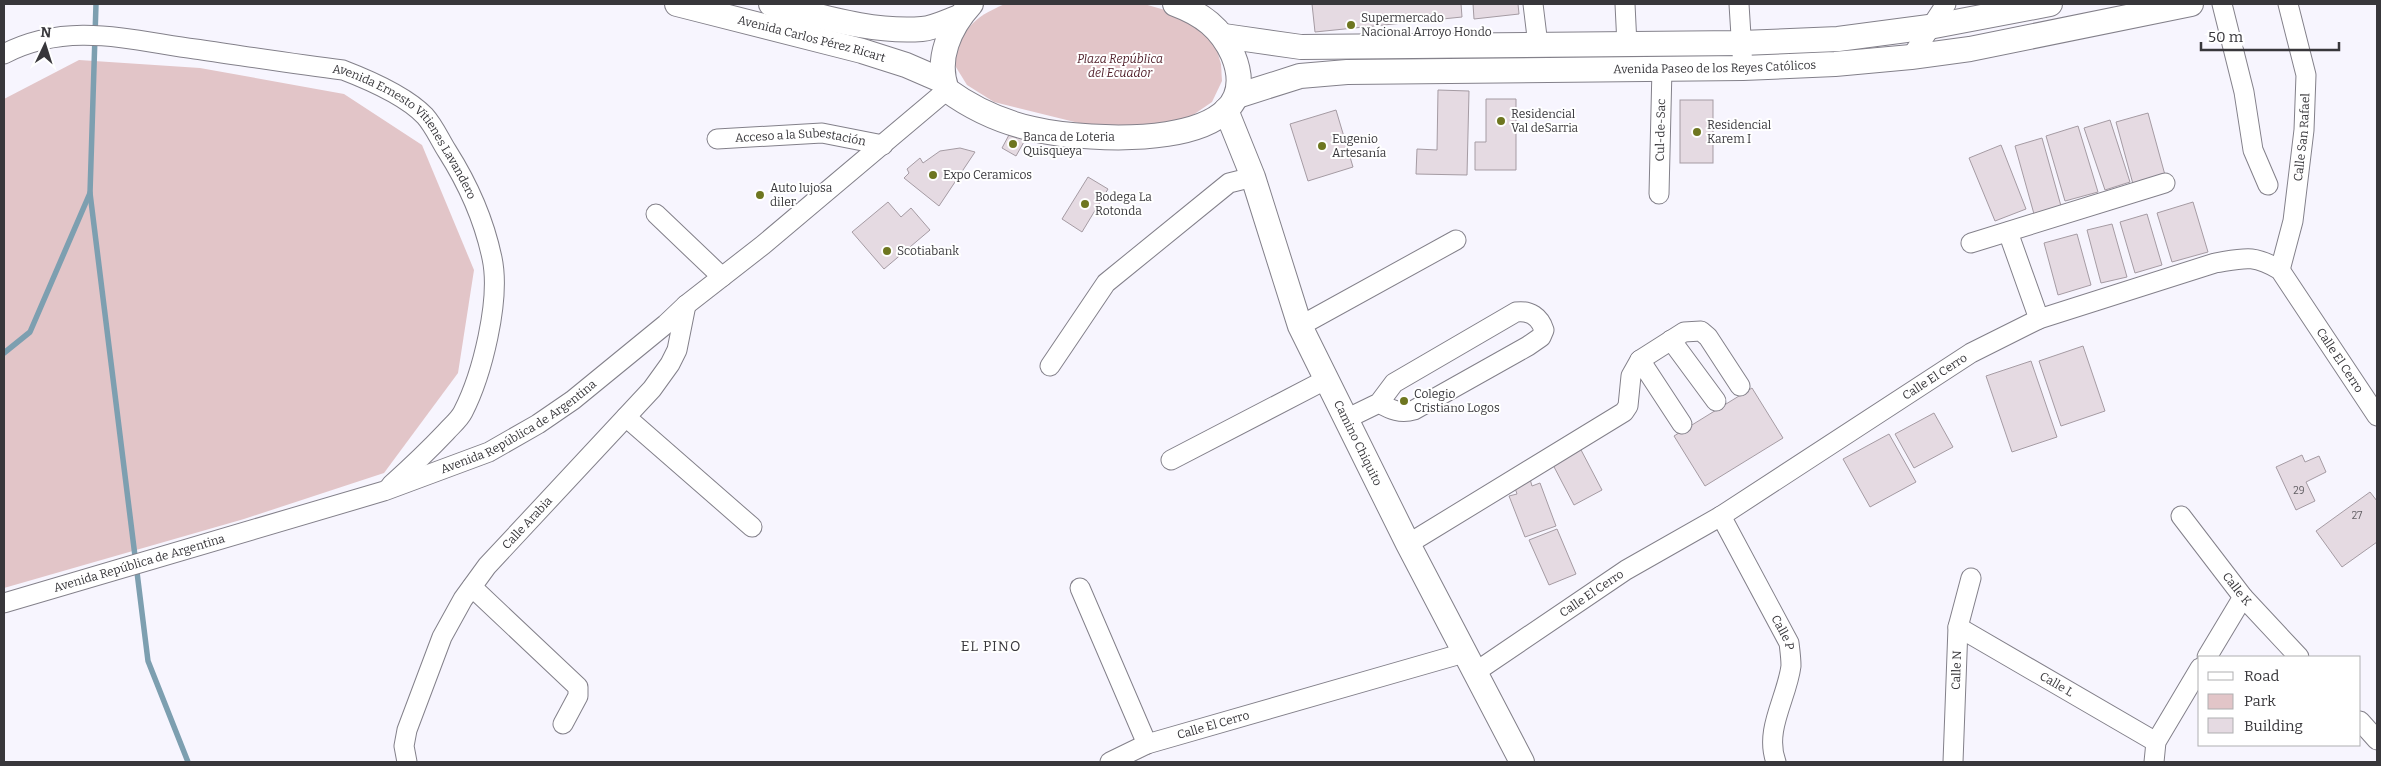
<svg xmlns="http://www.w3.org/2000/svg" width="2381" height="766" viewBox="0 0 2381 766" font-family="Bitter,serif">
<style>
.green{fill:#e2c5c8}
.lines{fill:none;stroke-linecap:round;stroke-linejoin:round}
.stream{stroke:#7d9fb0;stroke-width:5.5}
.building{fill:#e5dae2;stroke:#a59ba3}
.minor-casing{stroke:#83808a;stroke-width:21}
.major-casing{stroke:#83808a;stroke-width:26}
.minor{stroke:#fff;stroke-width:19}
.major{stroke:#fff;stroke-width:24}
.poi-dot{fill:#6e7620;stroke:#fff;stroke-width:2}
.labels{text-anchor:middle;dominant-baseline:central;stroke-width:4;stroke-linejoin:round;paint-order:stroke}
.number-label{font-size:10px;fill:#636065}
.poi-label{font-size:12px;fill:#38373b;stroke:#fff;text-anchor:start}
.street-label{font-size:12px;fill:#38373b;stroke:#fff}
.park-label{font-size:12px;font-style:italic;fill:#4f1d28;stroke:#fff}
.neighbourhood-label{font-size:14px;letter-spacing:1px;fill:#38373b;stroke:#fff}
</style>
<rect width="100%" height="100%" fill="#f7f5fe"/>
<g class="green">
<path d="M1005,4h139l35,10 24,15 13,18 5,17 1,17 -10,21 -19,13 -21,9 -73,4 -105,-26 -27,-17 -13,-21c8,-35 18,-46 51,-60z"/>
<polygon points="79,60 200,68 344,94 422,145 474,270 458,373 384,473 244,519 4,588 4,99"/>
</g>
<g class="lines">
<g class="stream">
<polyline points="90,193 148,661 188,762"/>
<polyline points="4,353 30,332 90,193 96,4"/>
</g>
</g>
<g class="building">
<polygon points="1312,4 1461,4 1462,17 1315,32"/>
<polygon points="1473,4 1518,4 1519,14 1474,19"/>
<polygon points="1438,90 1469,91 1467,175 1416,174 1417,149 1437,150"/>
<polygon points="1486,99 1516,99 1516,170 1475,170 1475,142 1486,142"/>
<rect x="1680" y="100" width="33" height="63"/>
<polygon points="1336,110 1353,167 1308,181 1290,124"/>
<polygon points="2148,113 2165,175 2133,184 2116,122"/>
<polygon points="2110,120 2130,182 2105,190 2084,128"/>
<polygon points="2078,126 2098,192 2065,201 2046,136"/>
<polygon points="1010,133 1025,140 1016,156 1002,148"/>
<polygon points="2042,138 2061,206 2034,214 2015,146"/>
<polygon points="2001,145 2026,209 1995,221 1969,158"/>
<polygon points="960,148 975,152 939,206 904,178 909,173 907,169 920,158 923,163 940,151"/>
<polygon points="1088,177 1108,189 1082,232 1062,219"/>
<polygon points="888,202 901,217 911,208 930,230 884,269 852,232"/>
<polygon points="2193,202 2208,252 2172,262 2157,213"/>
<polygon points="2147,214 2162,265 2135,273 2120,222"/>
<polygon points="2112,224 2127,277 2101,283 2087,230"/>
<polygon points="2077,234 2091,285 2058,295 2044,243"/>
<polygon points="2083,346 2105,411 2061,426 2039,361"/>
<polygon points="2031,361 2057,437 2012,452 1986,376"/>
<polygon points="1752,388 1783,438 1705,486 1674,436"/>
<polygon points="1934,413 1953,447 1914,468 1895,434"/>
<polygon points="1889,434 1916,482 1870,507 1843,459"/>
<polygon points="1580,448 1602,490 1574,505 1552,463"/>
<polygon points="2302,455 2305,462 2319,456 2326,472 2306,482 2315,501 2296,510 2276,467"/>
<polygon points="1530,479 1532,486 1540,483 1556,526 1525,537 1509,496 1517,494 1514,485"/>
<polygon points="2370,492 2377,501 2377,542 2342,567 2316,531"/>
<polygon points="1557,529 1576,574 1549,585 1529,540"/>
</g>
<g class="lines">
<defs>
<g id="minor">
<polyline points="1533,4 1538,45"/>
<polyline points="1625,4 1627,45"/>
<polyline points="1739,4 1743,68"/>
<polyline points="2222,4 2244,92 2253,150 2268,185"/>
<path id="s1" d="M4,54c64,-33 125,-14 191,-5 49,7 99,15 148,21 26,10 63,26 82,46 9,10 15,24 22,35 21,33 37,69 45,107 9,42 -10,117 -29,154 -4,8 -12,14 -17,20 -18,19 -36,36 -55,53"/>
<polyline points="1911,57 1946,4"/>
<path id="s2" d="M717,139l105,-6 61,12"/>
<path id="s3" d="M1659,194l3,-126"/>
<polyline points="656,214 722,277"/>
<polyline points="2008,232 2039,319"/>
<polyline points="1971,243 2165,183"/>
<path id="s4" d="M2280,270l13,-49 11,-91 2,-55 -18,-71"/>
<polyline points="1300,326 1456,240"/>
<polyline points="1671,340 1716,401"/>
<polyline points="1640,360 1682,424"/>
<polyline points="1050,366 1106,283 1229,183 1253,177"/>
<polyline points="626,417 752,527"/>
<path d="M1346,419l33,-16 15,-20 122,-71c14,-2 24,5 28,18l-3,7 -13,9 -114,64c-13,4 -23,0 -35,-7"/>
<polyline points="1171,460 1327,379"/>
<path id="s5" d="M1721,516l68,127c1,8 2,15 2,23 -4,32 -27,64 -15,96"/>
<path id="s6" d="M2181,516l62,81 56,60"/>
<polyline points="1408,544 1624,412 1628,406 1631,376 1640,360 1684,332 1701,331 1708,337 1740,386"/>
<polyline points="472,587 578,687 578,696 563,724"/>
<polyline points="1080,588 1147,744"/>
<path id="s7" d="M4,603l380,-112 105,-39 49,-28 35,-24 93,-76 20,-19 77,-60 184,-155"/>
<path id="s8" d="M1958,627l198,115"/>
<polyline points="2207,657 2243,597"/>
<path id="s9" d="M1474,673l152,-103 95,-54 250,-163 68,-34 176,-56c30,-5 38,-9 65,7l97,146"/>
<polyline points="2360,721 2377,740"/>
<path id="s10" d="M407,762l-3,-16 3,-16 35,-93 21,-38 24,-33 165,-177 18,-25 7,-14 9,-45"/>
<path id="s11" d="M1110,762l37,-18 317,-91"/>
<path id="s12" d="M1953,762l5,-135 13,-49"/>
<polyline points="2154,762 2156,742 2200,668"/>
</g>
<g id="major">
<path id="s13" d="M677,4l185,47 44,14 37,16"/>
<path d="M771,4c49,12 101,29 151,25 12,-1 26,-8 37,-12"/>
<path d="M971,4c-21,23 -36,55 -24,86 26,19 55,32 86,39 50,12 241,26 200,-74 -12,-27 -31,-41 -58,-51"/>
<polyline points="1224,36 1301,47 1741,43 1838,39 1929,27 2050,4"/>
<path id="s14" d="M1237,96l63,-20 47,-4 396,-4 92,-4 76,-7 59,-8 221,-45"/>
<path id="s15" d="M1226,110l27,67 47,149 108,218 114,218"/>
</g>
</defs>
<use href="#minor" class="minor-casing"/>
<use href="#major" class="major-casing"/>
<use href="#minor" class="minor"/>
<use href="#major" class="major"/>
</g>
<g class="poi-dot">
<circle cx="1351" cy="25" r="5"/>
<circle cx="1501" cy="121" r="5"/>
<circle cx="1697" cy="132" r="5"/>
<circle cx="1013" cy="144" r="5"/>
<circle cx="1322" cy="146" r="5"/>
<circle cx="933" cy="175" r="5"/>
<circle cx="760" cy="195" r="5"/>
<circle cx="1085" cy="204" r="5"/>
<circle cx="887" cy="251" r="5"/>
<circle cx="1404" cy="401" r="5"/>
</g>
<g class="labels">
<g class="number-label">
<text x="2299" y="491">29</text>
<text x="2357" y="516">27</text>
</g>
<g class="poi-label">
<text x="1361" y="18">Supermercado<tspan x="1361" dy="14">Nacional Arroyo Hondo</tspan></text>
<text x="1511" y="114">Residencial<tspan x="1511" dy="14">Val deSarria</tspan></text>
<text x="1707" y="125">Residencial<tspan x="1707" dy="14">Karem I</tspan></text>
<text x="1023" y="137">Banca de Loteria<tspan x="1023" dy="14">Quisqueya</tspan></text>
<text x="1332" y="139">Eugenio<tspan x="1332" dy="14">Artesanía</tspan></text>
<text x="943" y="175">Expo Ceramicos</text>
<text x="770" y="188">Auto lujosa<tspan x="770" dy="14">diler</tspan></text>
<text x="1095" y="197">Bodega La<tspan x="1095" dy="14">Rotonda</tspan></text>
<text x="897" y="251">Scotiabank</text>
<text x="1414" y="394">Colegio<tspan x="1414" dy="14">Cristiano Logos</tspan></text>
</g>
<g class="street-label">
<text stroke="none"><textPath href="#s13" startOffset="139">Avenida Carlos Pérez Ricart</textPath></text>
<text stroke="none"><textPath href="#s14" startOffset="481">Avenida Paseo de los Reyes Católicos</textPath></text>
<text stroke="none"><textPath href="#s3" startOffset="64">Cul-de-Sac</textPath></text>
<text stroke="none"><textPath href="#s1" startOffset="434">Avenida Ernesto Vitienes Lavandero</textPath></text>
<text stroke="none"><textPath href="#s4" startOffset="135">Calle San Rafael</textPath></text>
<text stroke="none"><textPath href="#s2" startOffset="84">Acceso a la Subestación</textPath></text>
<text stroke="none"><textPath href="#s9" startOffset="1028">Calle El Cerro</textPath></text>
<text stroke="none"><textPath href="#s9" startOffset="548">Calle El Cerro</textPath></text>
<text stroke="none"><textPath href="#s7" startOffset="546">Avenida República de Argentina</textPath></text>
<text stroke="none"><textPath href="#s15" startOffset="359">Camino Chiquito</textPath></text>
<text stroke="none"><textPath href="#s10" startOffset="275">Calle Arabia</textPath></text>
<text stroke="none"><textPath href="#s7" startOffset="141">Avenida República de Argentina</textPath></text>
<text stroke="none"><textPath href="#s6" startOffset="92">Calle K</textPath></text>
<text stroke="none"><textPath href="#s9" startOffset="142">Calle El Cerro</textPath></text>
<text stroke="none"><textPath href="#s5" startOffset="132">Calle P</textPath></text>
<text stroke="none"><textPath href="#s12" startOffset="92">Calle N</textPath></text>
<text stroke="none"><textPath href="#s8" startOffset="114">Calle L</textPath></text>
<text stroke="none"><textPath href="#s11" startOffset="110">Calle El Cerro</textPath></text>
</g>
<g class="park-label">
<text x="1120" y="59">Plaza República<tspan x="1120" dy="14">del Ecuador</tspan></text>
</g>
<g class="neighbourhood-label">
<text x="991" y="646">EL PINO</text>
</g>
</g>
<rect width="2381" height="766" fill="none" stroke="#38373b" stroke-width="10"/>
<rect x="2198" y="656" width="162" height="90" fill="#ffffff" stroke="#afafb1"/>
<rect x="2208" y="672" width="25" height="8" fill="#ffffff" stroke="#afafb1"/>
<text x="2244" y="681" font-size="15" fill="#38373b">Road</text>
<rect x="2208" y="694" width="25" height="15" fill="#e2c5c8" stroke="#afafb1"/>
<text x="2244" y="706" font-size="15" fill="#38373b">Park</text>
<rect x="2208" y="718" width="25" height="15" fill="#e5dae2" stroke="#afafb1"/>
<text x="2244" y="731" font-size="15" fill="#38373b">Building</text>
<g transform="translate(45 45) rotate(4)" stroke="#ffffff" stroke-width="4" paint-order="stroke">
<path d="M0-4L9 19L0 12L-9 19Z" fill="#38373b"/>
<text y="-8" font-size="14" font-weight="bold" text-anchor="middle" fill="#38373b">N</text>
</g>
<path d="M2201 42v8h138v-8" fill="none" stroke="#38373b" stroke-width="2.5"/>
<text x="2208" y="42" font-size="15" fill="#38373b" stroke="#ffffff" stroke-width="4" paint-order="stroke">50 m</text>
</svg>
